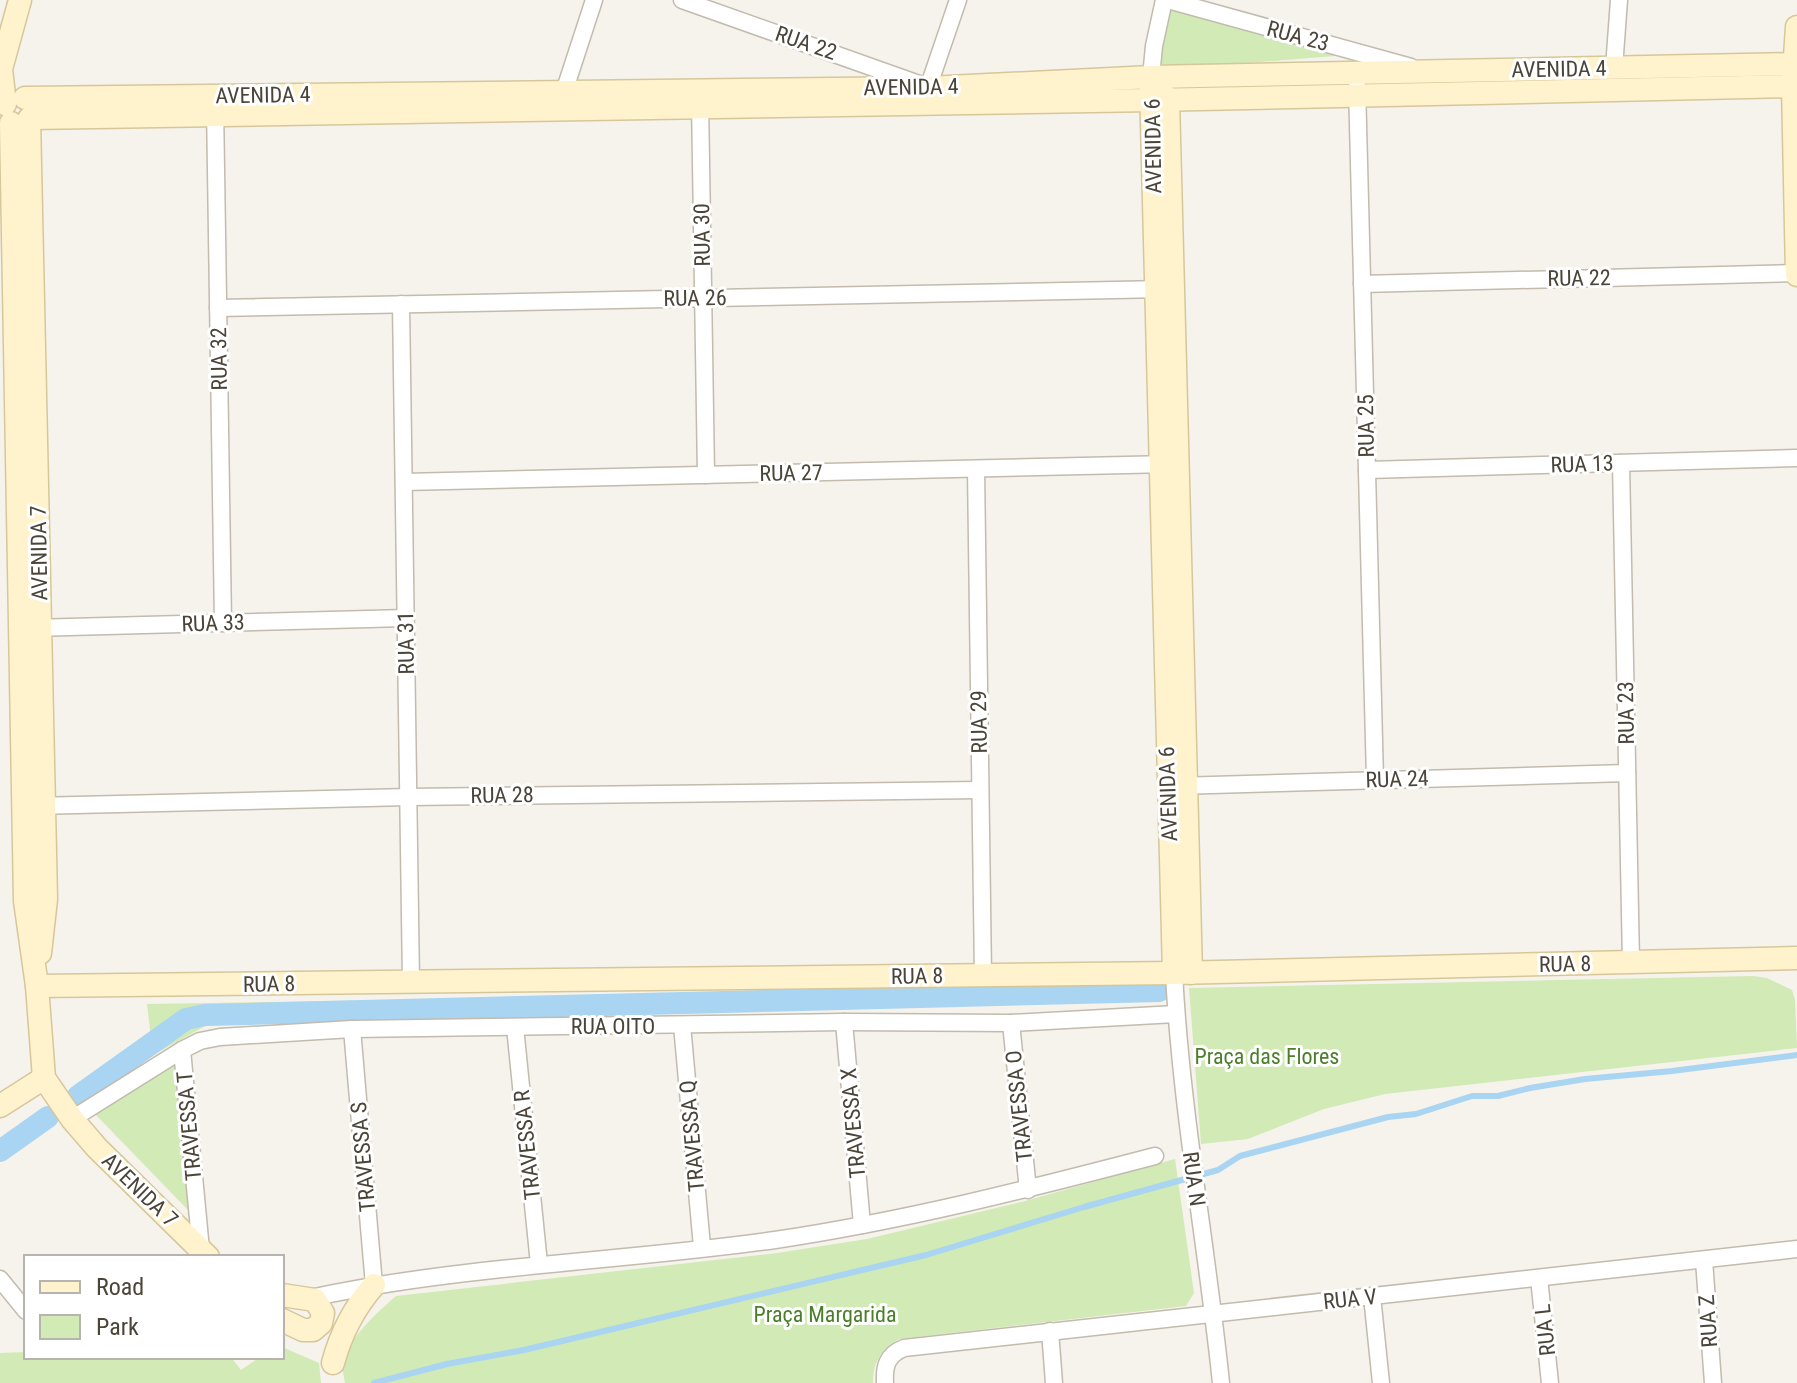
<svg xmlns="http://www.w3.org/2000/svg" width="1797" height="1383" viewBox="0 0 1797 1383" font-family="'Roboto Condensed',sans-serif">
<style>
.green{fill:#d2eab5}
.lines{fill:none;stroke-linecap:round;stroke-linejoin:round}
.stream{stroke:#a9d4f2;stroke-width:6}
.canal{stroke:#a9d4f2;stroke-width:22}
.street-casing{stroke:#c2bbae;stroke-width:19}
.secondary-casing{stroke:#d6c79b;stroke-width:25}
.street{stroke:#fff;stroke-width:16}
.secondary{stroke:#fff3cd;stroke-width:22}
.labels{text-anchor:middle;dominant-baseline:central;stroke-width:6;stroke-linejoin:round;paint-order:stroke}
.street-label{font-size:22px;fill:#4b4439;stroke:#fff}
.park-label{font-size:22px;fill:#4a7f2a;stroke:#fff}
</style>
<rect width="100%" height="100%" fill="#f6f3ec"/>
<g class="green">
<polygon points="1168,5 1373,53 1161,70 1162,39"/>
<polygon points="1753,976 1767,978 1792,990 1795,1000 1797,1048 1385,1094 1324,1109 1248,1139 1201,1144 1189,988"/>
<polygon points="1164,987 1166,996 209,1024 153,1055 147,1004"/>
<polygon points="174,1065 189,1211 95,1114"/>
<path d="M1175,1159l19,134 -8,13 -287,33c-18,11 -26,23 -26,44h-528c-1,-6 -3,-14 -2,-20 2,-22 37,-53 53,-67l381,-43 90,-14 158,-38z"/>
<polygon points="282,1347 319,1363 321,1383 0,1383 0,1353 26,1352 26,1357 231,1357 241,1370 260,1357 282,1357"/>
</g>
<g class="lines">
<polyline class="stream" points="374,1383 447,1364 524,1350 926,1255 1084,1207 1218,1170 1240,1156 1388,1117 1416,1114 1472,1096 1498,1096 1530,1088 1585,1079 1672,1071 1797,1055"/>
<g class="canal">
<polyline points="78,1096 186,1019 205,1015 1159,991"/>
<polyline points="0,1151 48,1117"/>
</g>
<defs>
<g id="street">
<polyline points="682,0 919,84"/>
<polyline points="1168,0 1411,67"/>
<polyline points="1614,68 1619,0"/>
<polyline points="1151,77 1154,46 1164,0"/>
<polyline points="1357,86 1375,779"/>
<polyline points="928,98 928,88 958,0"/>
<polyline points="700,100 706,475"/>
<polyline points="564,102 564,92 594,0"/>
<polyline points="215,105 223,623"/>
<polyline points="1362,284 1797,273"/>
<polyline points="401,304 411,982"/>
<polyline points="218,308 1164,289"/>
<polyline points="1621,463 1631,962"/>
<polyline points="976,469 983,976"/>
<polyline points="1367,470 1797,458"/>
<polyline points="404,482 1170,464"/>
<polyline points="32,628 406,618"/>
<polyline points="1177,786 1627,773"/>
<polyline points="34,806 409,797 980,790"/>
<path d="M1174,973c7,138 33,273 47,410"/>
<polyline points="844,1022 862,1225"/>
<polyline points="1011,1023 1028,1190"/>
<polyline points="682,1025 702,1247"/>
<polyline points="515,1027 539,1264"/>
<polyline points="352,1029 374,1285"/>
<polyline points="182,1050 201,1250"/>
<polyline points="72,1119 182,1050 200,1041 220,1037 352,1029 844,1022 1011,1023 1176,1014"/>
<polyline points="1704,1260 1713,1383"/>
<polyline points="1539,1278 1550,1383"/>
<polyline points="0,1279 26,1311"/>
<polyline points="1372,1296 1381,1383"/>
<path d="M310,1298c153,-33 310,-36 465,-58 128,-19 254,-51 380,-84"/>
<polyline points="1050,1331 1054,1383"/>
<path d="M885,1383c-1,-17 2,-28 19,-35l893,-99"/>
</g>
<g id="secondary">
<polyline points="1797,27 1793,86 1797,275"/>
<polyline points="1151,86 1174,973"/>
<polyline points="1161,91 1168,100 1191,973"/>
<polyline points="25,98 928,88 1151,77 1797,64"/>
<polyline points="5,104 1,69 20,0"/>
<polyline points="30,118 1152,100 1797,86"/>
<polyline points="29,119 46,899 40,953"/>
<polyline points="11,123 25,901 37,986 44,1078 72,1119 97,1148 208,1257"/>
<polyline points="37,986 1174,973 1797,958"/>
<polyline points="0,1106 44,1078"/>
<polyline points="282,1295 315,1300 323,1313 321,1323 313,1330 303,1330 282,1320"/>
<path d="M333,1363c8,-30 21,-55 41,-78"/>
</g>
</defs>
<use href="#street" class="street-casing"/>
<use href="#secondary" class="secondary-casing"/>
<use href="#street" class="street"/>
<use href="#secondary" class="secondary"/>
</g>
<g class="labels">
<g class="street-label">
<text transform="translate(1298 36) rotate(15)">RUA 23</text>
<text transform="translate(806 43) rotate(19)">RUA 22</text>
<text transform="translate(1559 69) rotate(-1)">AVENIDA 4</text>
<text transform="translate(911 87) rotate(-1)">AVENIDA 4</text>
<text transform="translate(263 95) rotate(-1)">AVENIDA 4</text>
<text transform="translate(1153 146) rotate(-91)">AVENIDA 6</text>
<text transform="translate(702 235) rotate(-91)">RUA 30</text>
<text transform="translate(1579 278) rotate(-1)">RUA 22</text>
<text transform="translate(695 298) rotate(-1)">RUA 26</text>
<text transform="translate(219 359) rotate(-91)">RUA 32</text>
<text transform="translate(1366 426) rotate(-91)">RUA 25</text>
<text transform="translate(1582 464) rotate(-2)">RUA 13</text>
<text transform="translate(791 473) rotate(-1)">RUA 27</text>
<text transform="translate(39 553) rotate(-91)">AVENIDA 7</text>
<text transform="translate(213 623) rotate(-2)">RUA 33</text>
<text transform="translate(406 643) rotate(-91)">RUA 31</text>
<text transform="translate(1626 713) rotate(-91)">RUA 23</text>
<text transform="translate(979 722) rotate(-91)">RUA 29</text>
<text transform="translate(1397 779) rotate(-2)">RUA 24</text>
<text transform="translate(1168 794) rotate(-92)">AVENIDA 6</text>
<text transform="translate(502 795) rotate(-1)">RUA 28</text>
<text transform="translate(1565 964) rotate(-1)">RUA 8</text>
<text transform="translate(917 976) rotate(-1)">RUA 8</text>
<text transform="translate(269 984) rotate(-1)">RUA 8</text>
<text x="613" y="1026">RUA OITO</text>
<text transform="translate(1019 1106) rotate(-96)">TRAVESSA O</text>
<text transform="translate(853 1123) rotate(-95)">TRAVESSA X</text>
<text transform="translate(189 1126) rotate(-95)">TRAVESSA T</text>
<text transform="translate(692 1136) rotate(-95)">TRAVESSA Q</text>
<text transform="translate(527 1145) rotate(-96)">TRAVESSA R</text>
<text transform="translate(363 1157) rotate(-95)">TRAVESSA S</text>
<text transform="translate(1194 1179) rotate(82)">RUA N</text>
<text transform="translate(140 1190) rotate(44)">AVENIDA 7</text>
<text transform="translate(1350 1299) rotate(-6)">RUA V</text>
<text transform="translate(1708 1321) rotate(-94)">RUA Z</text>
<text transform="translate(1545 1330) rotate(-96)">RUA L</text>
</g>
<g class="park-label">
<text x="1267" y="1056">Praça das Flores</text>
<text x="825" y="1314">Praça Margarida</text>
</g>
</g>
<rect x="24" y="1255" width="260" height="104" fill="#ffffff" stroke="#b7b4b0" stroke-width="2"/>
<rect x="40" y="1281" width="40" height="12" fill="#fff3cd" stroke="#b7b4b0" stroke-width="2"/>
<text x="96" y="1295" font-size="24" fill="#4b4439">Road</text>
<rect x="40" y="1315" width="40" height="24" fill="#d2eab5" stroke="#b7b4b0" stroke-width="2"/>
<text x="96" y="1335" font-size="24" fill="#4b4439">Park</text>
</svg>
